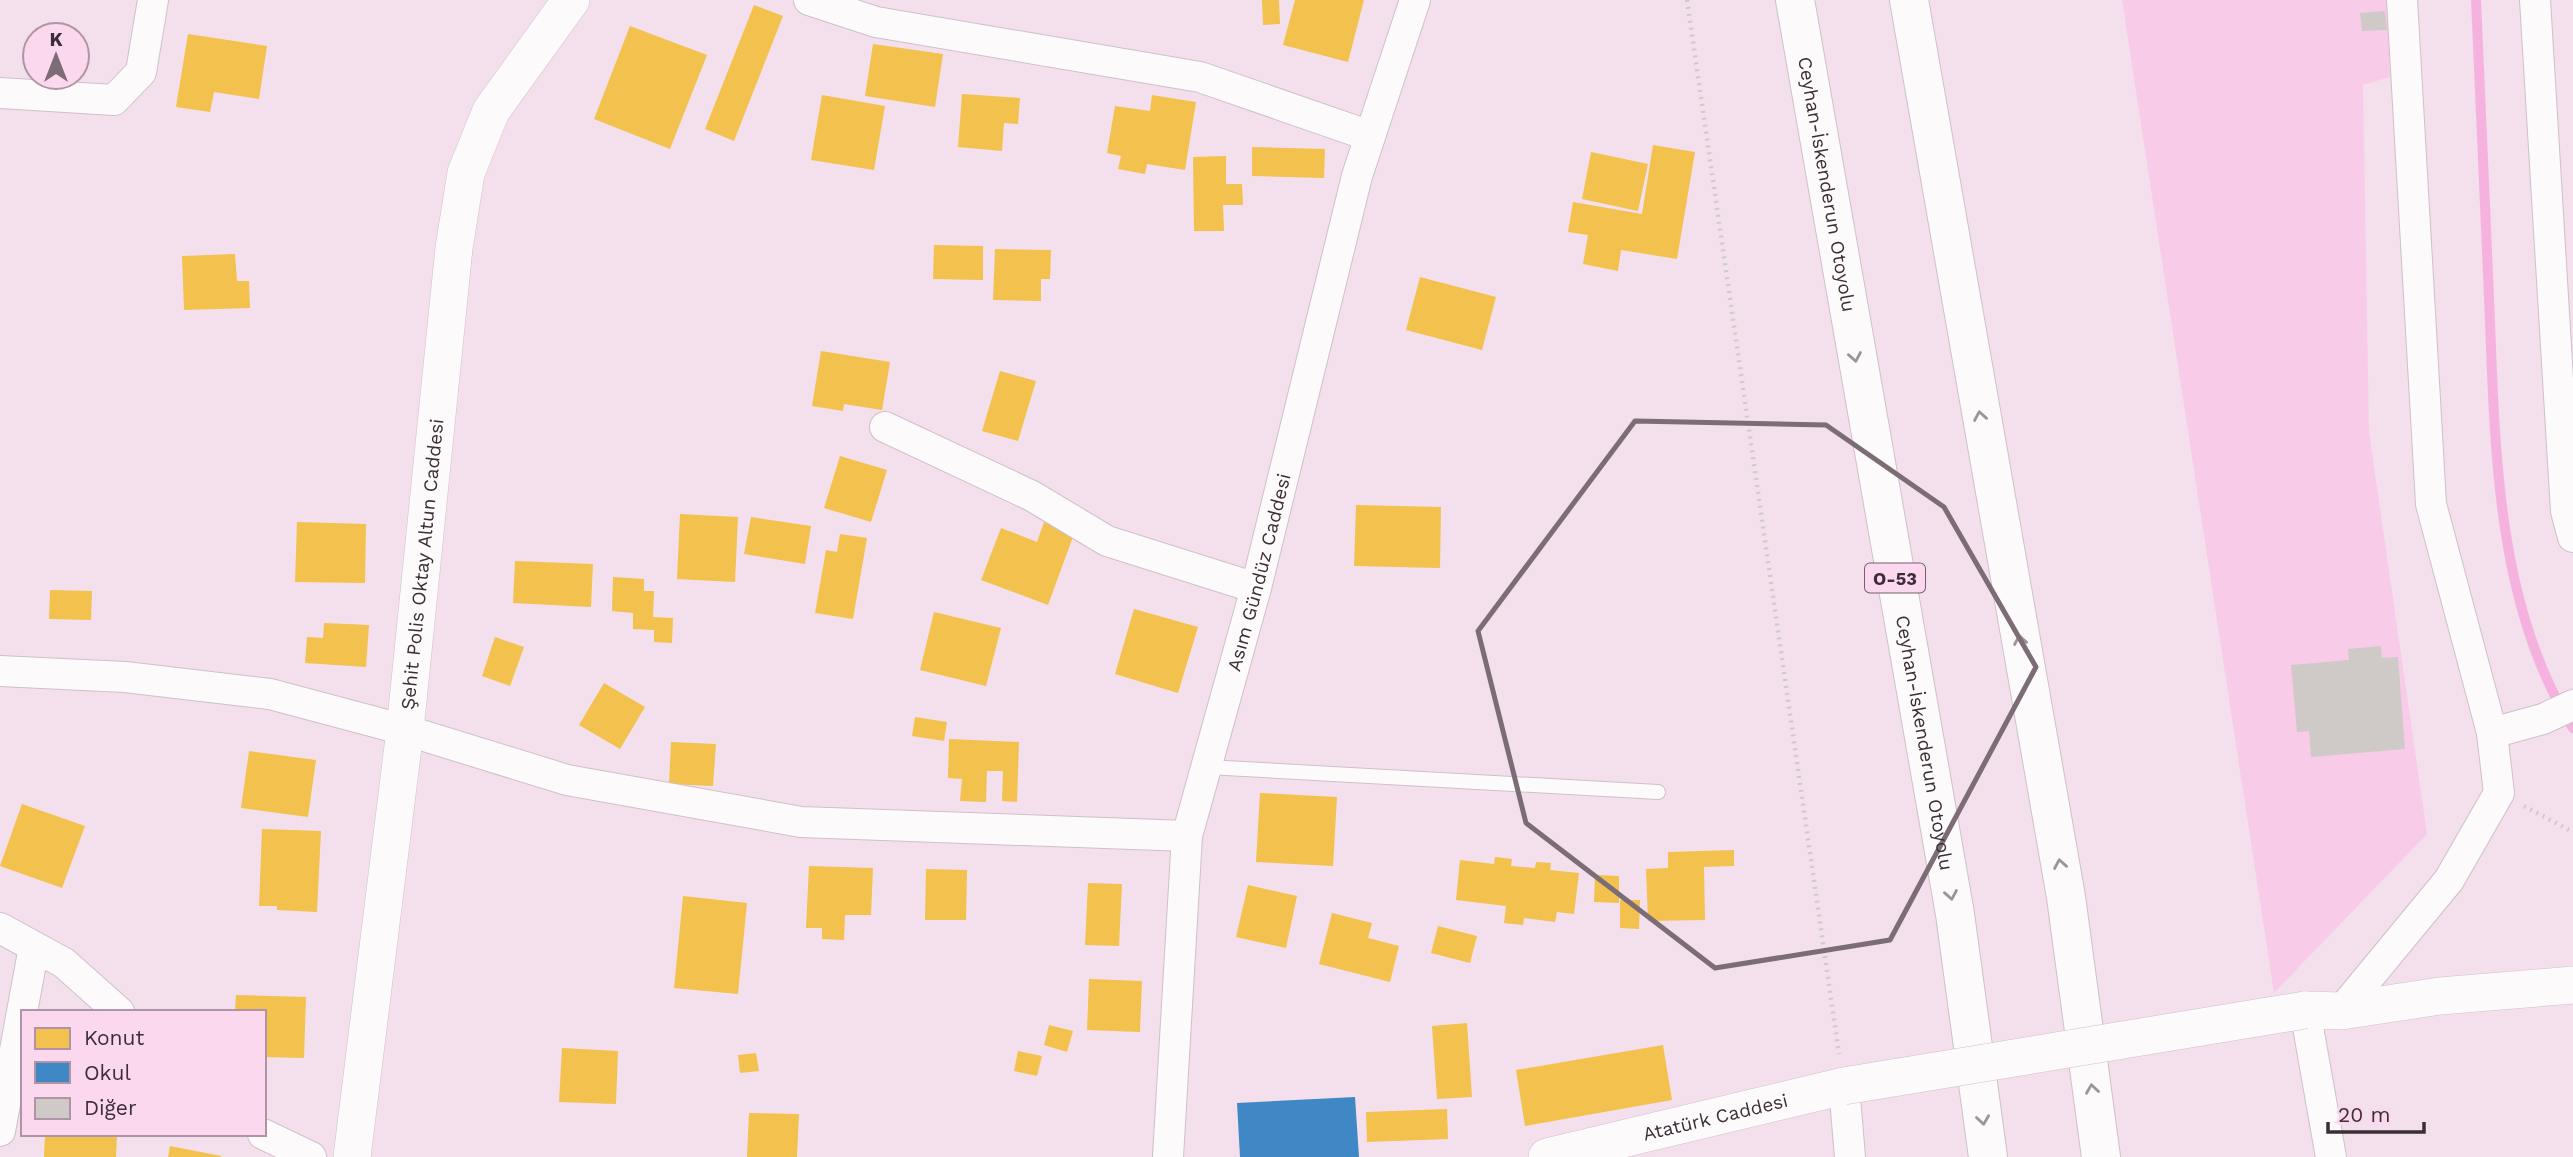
<svg xmlns="http://www.w3.org/2000/svg" width="2573" height="1157" viewBox="0 0 2573 1157" font-family="'Work Sans',sans-serif">
<style>
.park{fill:#f8cce8}
.homes{fill:#f2c14e}
.schools{fill:#3f88c5}
.lines{fill:none;stroke-linecap:round;stroke-linejoin:round}
.stream{stroke:#f6b2df;stroke-width:10}
.building{fill:#cfc9c8}
.service-casing{stroke:#cec0c9;stroke-width:16}
.minor-casing{stroke:#cec0c9;stroke-width:32}
.tertiary-casing{stroke:#cec0c9;stroke-width:38}
.motorway-casing{stroke:#cec0c9;stroke-width:40}
.path{stroke:#d0c9cd;stroke-width:4.5;stroke-dasharray:2 5;stroke-linecap:butt}
.service{stroke:#fdfafc;stroke-width:14}
.minor{stroke:#fdfafc;stroke-width:30}
.tertiary{stroke:#fdfafc;stroke-width:37}
.motorway{stroke:#fdfafc;stroke-width:38}
.tertiary-bridge-casing{stroke:#cec0c9;stroke-width:38;stroke-linecap:butt}
.tertiary-bridge{stroke:#fdfafc;stroke-width:37}
.oneway{stroke:#9c9499}
.marked{fill:none;stroke:#7b6c76;stroke-width:5;stroke-linejoin:round}
.labels{text-anchor:middle;dominant-baseline:central;stroke-width:7;stroke-linejoin:round;paint-order:stroke}
.shield{fill:#fbd8ee;stroke:#75616d;stroke-width:2}
.shield-label{font-size:18px;font-weight:bold;fill:#3b2e36}
.street-label{font-size:19px;fill:#3b2e36;stroke:#fbd8ee}
</style>
<rect width="100%" height="100%" fill="#f3e0ec"/>
<polygon class="park" points="2122,0 2387,0 2390,77 2363,85 2369,432 2427,834 2274,993"/>
<g class="homes">
<polygon points="1262,0 1279,0 1280,24 1263,25"/>
<polygon points="1295,0 1364,0 1348,62 1283,45"/>
<polygon points="754,5 783,16 734,141 705,129"/>
<polygon points="630,26 707,55 670,149 594,119"/>
<polygon points="188,34 267,46 259,99 214,92 210,112 176,107"/>
<polygon points="873,44 943,54 935,107 865,96"/>
<polygon points="962,94 1020,98 1018,124 1004,123 1002,151 958,147"/>
<polygon points="822,95 885,106 874,170 811,160"/>
<polygon points="1152,95 1196,102 1185,170 1147,164 1145,174 1118,169 1121,156 1107,153 1115,106 1150,111"/>
<polygon points="1653,145 1695,152 1677,259 1621,250 1618,271 1583,264 1588,235 1568,232 1573,202 1642,214"/>
<polygon points="1252,147 1325,149 1324,178 1252,176"/>
<polygon points="1591,152 1648,164 1638,211 1582,199"/>
<polygon points="1226,156 1226,184 1242,184 1243,205 1223,205 1224,231 1194,231 1193,157"/>
<polygon points="934,245 983,246 983,280 933,279"/>
<polygon points="995,249 1051,250 1050,279 1041,279 1041,301 993,300"/>
<polygon points="235,254 237,281 249,281 250,308 184,310 182,256"/>
<polygon points="1420,277 1496,297 1482,350 1406,330"/>
<polygon points="821,351 890,362 882,410 844,404 843,411 812,406"/>
<polygon points="1000,371 1036,381 1018,441 982,431"/>
<polygon points="840,456 887,470 871,522 824,508"/>
<polygon points="1356,505 1441,507 1440,568 1354,566"/>
<polygon points="680,514 738,517 735,582 677,579"/>
<polygon points="751,517 811,526 805,564 744,554"/>
<polygon points="297,522 366,524 365,583 295,582"/>
<polygon points="1044,522 1074,534 1048,605 981,580 1001,528 1037,542"/>
<polygon points="840,534 867,538 853,619 815,613 826,550 837,552"/>
<polygon points="515,561 593,564 591,607 513,603"/>
<polygon points="613,577 644,579 644,591 654,591 653,617 673,618 672,643 654,642 654,630 633,629 633,613 612,611"/>
<polygon points="50,590 92,591 91,620 49,619"/>
<polygon points="1134,609 1198,627 1178,693 1115,674"/>
<polygon points="934,612 1001,628 986,686 920,670"/>
<polygon points="324,623 369,625 366,667 305,663 307,637 323,638"/>
<polygon points="495,637 524,647 510,686 482,676"/>
<polygon points="604,683 645,707 620,749 579,725"/>
<polygon points="915,717 947,722 944,741 912,736"/>
<polygon points="949,739 1019,742 1017,802 1002,801 1003,771 987,771 986,802 960,801 962,779 948,778"/>
<polygon points="671,742 716,744 713,786 669,784"/>
<polygon points="249,751 316,760 308,817 241,808"/>
<polygon points="1260,793 1337,797 1333,866 1256,862"/>
<polygon points="22,804 85,826 62,888 0,866"/>
<polygon points="262,829 321,831 317,912 277,910 277,906 259,906"/>
<polygon points="1734,850 1734,866 1704,867 1705,920 1648,921 1646,869 1668,868 1668,852"/>
<polygon points="1495,857 1512,859 1511,866 1535,868 1536,862 1551,863 1550,870 1579,873 1574,914 1557,912 1555,922 1524,918 1523,925 1504,923 1506,906 1456,900 1460,860 1494,864"/>
<polygon points="809,866 873,868 871,915 845,915 844,940 822,939 822,928 806,928"/>
<polygon points="926,869 967,870 966,920 925,920"/>
<polygon points="1595,875 1619,876 1619,903 1594,902"/>
<polygon points="1088,883 1122,884 1119,946 1085,945"/>
<polygon points="1248,885 1297,896 1286,948 1236,937"/>
<polygon points="683,896 747,903 738,994 674,988"/>
<polygon points="1620,900 1640,900 1639,929 1620,928"/>
<polygon points="1332,913 1372,923 1368,938 1399,946 1390,982 1319,964"/>
<polygon points="1438,926 1477,936 1470,963 1431,953"/>
<polygon points="1089,979 1142,981 1140,1032 1087,1030"/>
<polygon points="236,995 306,997 304,1058 264,1057 264,1012 235,1012"/>
<polygon points="1467,1023 1472,1097 1437,1099 1432,1026"/>
<polygon points="1049,1025 1073,1031 1067,1052 1044,1045"/>
<polygon points="1663,1045 1672,1100 1525,1126 1516,1070"/>
<polygon points="562,1048 618,1051 616,1104 559,1102"/>
<polygon points="1018,1051 1042,1056 1037,1076 1014,1071"/>
<polygon points="756,1053 759,1071 740,1073 738,1055"/>
<polygon points="1447,1109 1448,1139 1367,1142 1366,1112"/>
<polygon points="749,1113 799,1114 797,1157 747,1157"/>
<polygon points="45,1134 117,1134 116,1157 44,1157"/>
<polygon points="170,1146 221,1156 221,1157 168,1157"/>
</g>
<polygon class="schools" points="1355,1097 1359,1157 1240,1157 1237,1103"/>
<g class="lines">
<path class="stream" d="M2476,0c4,99 8,198 13,297 6,142 5,306 84,431"/>
</g>
<g class="building">
<polygon points="2385,11 2387,30 2362,31 2360,13"/>
<polygon points="2381,646 2382,658 2398,657 2405,749 2311,757 2309,731 2297,732 2291,665 2349,660 2348,649"/>
</g>
<g class="lines">
<defs>
<polyline id="service" points="1207,767 1658,792"/>
<g id="minor">
<polyline points="809,0 876,22 1200,77 1370,136"/>
<polyline points="2535,0 2566,511 2573,537"/>
<polyline points="0,93 114,100 141,72 153,0"/>
<polyline points="885,427 1032,496 1107,541 1256,588"/>
<polyline points="0,671 125,677 270,694 405,730 567,780 801,822 1187,836"/>
<polyline points="2492,733 2543,719 2573,705"/>
<polyline points="0,928 64,963 119,1012"/>
<polyline points="2305,1010 2331,1157"/>
<polyline points="2341,1011 2449,880 2499,793 2492,733 2431,504 2402,0"/>
<polyline points="1844,1086 1850,1157"/>
<polyline points="0,1131 34,947"/>
<polyline points="263,1134 311,1157"/>
<path id="s1" d="M1168,1157l19,-321 69,-248 101,-412 58,-176"/>
</g>
<g id="tertiary">
<polyline points="2305,1010 2341,1011 2440,996 2573,985"/>
<path id="s2" d="M352,1157l53,-427 49,-482 12,-75 25,-62 80,-111"/>
<path id="s3" d="M1547,1157l297,-71"/>
</g>
<g id="motorway">
<path id="s4" d="M1795,0l160,914 33,243"/>
<polyline points="1909,0 2066,897 2101,1157"/>
</g>
</defs>
<use href="#service" class="service-casing"/>
<use href="#minor" class="minor-casing"/>
<use href="#tertiary" class="tertiary-casing"/>
<use href="#motorway" class="motorway-casing"/>
<g class="path">
<polyline points="1687,0 1839,1054"/>
<polyline points="2524,806 2573,832"/>
</g>
<use href="#service" class="service"/>
<use href="#minor" class="minor"/>
<use href="#tertiary" class="tertiary"/>
<use href="#motorway" class="motorway"/>
<defs>
<polyline id="tertiary-bridge" points="1844,1086 2305,1010"/>
</defs>
<use href="#tertiary-bridge" class="tertiary-bridge-casing"/>
<use href="#tertiary-bridge" class="tertiary-bridge"/>
</g>
<defs><path id="oneway-chevron" d="M-2-3.5L2.5 0L-2 3.5" fill="none" stroke-width="1.6" stroke-linecap="round" stroke-linejoin="round" transform="scale(1.75)"/></defs>
<g class="oneway">
<use href="#oneway-chevron" transform="translate(1855 357) rotate(80)"/>
<use href="#oneway-chevron" transform="translate(1980 416) rotate(-100)"/>
<use href="#oneway-chevron" transform="translate(2020 640) rotate(-100)"/>
<use href="#oneway-chevron" transform="translate(2060 864) rotate(-100)"/>
<use href="#oneway-chevron" transform="translate(1951 895) rotate(80)"/>
<use href="#oneway-chevron" transform="translate(2092 1089) rotate(-98)"/>
<use href="#oneway-chevron" transform="translate(1983 1120) rotate(82)"/>
</g>
<path class="marked" d="M1635,421l191,4 118,82 92,160 -146,273 -175,28 -189,-145 -48,-192z"/>
<g class="labels">
<rect class="shield" x="1865" y="563.5" width="60" height="29" rx="5"/>
<g class="shield-label">
<text x="1895" y="578">O-53</text>
</g>
<g class="street-label">
<text stroke="none"><textPath href="#s4" startOffset="187">Ceyhan-İskenderun Otoyolu</textPath></text>
<text stroke="none"><textPath href="#s2" startOffset="597">Şehit Polis Oktay Altun Caddesi</textPath></text>
<text stroke="none"><textPath href="#s1" startOffset="595">Asım Gündüz Caddesi</textPath></text>
<text stroke="none"><textPath href="#s4" startOffset="754">Ceyhan-İskenderun Otoyolu</textPath></text>
<text stroke="none"><textPath href="#s3" startOffset="173">Atatürk Caddesi</textPath></text>
</g>
</g>
<rect x="21" y="1010" width="245" height="126" fill="#fbd8ee" stroke="#ae94a4" stroke-width="2"/>
<rect x="35" y="1028" width="35" height="21" fill="#f2c14e" stroke="#ae94a4" stroke-width="2"/>
<text x="84" y="1045" font-size="21" fill="#3b2e36">Konut</text>
<rect x="35" y="1062" width="35" height="21" fill="#3f88c5" stroke="#ae94a4" stroke-width="2"/>
<text x="84" y="1080" font-size="21" fill="#3b2e36">Okul</text>
<rect x="35" y="1098" width="35" height="21" fill="#cfc9c8" stroke="#ae94a4" stroke-width="2"/>
<text x="84" y="1115" font-size="21" fill="#3b2e36">Diğer</text>
<g transform="translate(56 56)"><circle r="33" fill="#fbd8ee" stroke="#ae94a4" stroke-width="2"/>
<path d="M0-5L12 26L0 18L-12 26Z" fill="#7b6c76"/>
<text y="-10" font-size="19" font-weight="bold" text-anchor="middle" fill="#3b2e36">K</text>
</g>
<path d="M2328 1122v10h96v-10" fill="none" stroke="#3b2e36" stroke-width="3.5"/>
<text x="2338" y="1122" font-size="21" fill="#3b2e36" stroke="#fbd8ee" stroke-width="5" paint-order="stroke">20 m</text>
</svg>
